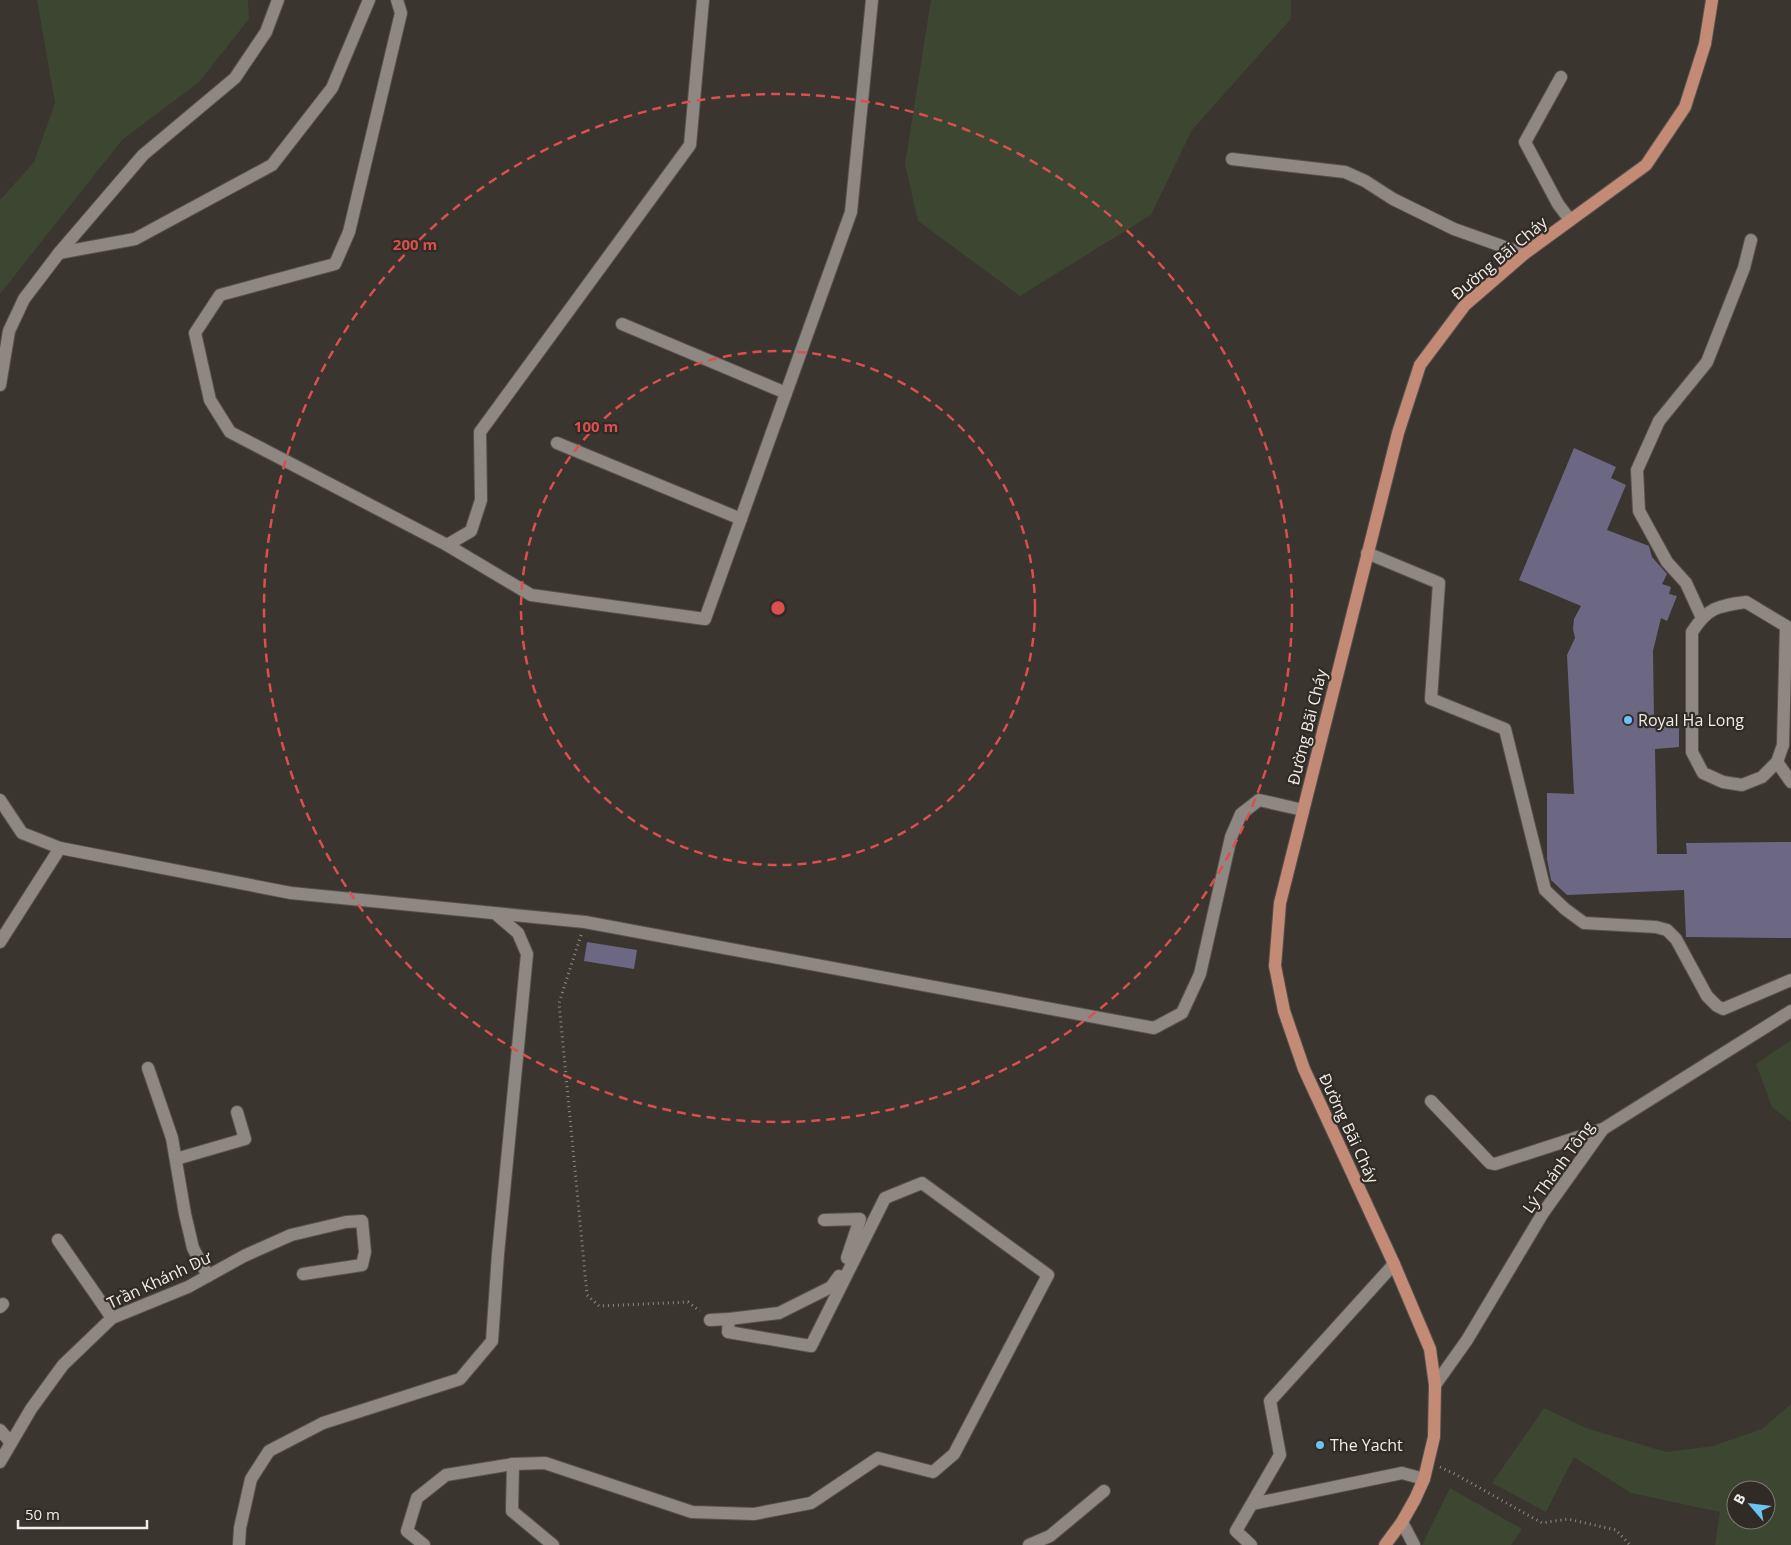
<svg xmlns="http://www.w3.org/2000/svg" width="1791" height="1545" viewBox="0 0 1791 1545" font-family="'Open Sans',sans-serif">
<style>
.green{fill:#3d4630;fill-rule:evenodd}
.building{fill:#6c6883}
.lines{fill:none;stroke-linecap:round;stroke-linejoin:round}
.minor-casing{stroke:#57524e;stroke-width:14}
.major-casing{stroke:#57524e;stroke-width:14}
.path{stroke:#8f8a85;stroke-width:3;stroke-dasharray:1 4;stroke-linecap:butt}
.minor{stroke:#8f8882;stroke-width:12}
.major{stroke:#c38b75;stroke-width:12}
.ring{fill:none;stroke:#db4f4f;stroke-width:2.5;stroke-dasharray:9 6}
.poi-dot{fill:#6bc3f2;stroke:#302b25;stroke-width:2}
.labels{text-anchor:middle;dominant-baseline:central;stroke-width:4.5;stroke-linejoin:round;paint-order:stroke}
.street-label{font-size:16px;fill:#f1edea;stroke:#302b25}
.poi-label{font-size:16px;fill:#f1edea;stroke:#302b25;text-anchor:start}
.centre{fill:#db4f4f;stroke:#302b25;stroke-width:2.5}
.ring-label{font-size:15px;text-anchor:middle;font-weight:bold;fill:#db4f4f;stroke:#302b25;stroke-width:4.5;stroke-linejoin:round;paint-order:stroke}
</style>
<rect width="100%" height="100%" fill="#3a352f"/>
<g class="green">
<polygon points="37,0 248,0 249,19 199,82 122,140 0,294 0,200 34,162 55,103"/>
<polygon points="931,0 1291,0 1291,19 1192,130 1151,215 1020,296 918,221 905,164"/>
<polygon points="1791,1040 1791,1122 1772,1107 1756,1064"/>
<path d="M1791,1404v141h-76l5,-33 -89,-19 -57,-36 -28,55 -54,-29 52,-75 42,20 80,24 47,-6 49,-17zM1736,1490h30v30h-30z"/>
<polygon points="1450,1488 1522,1529 1511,1545 1422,1545"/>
</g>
<g class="building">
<polygon points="1574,448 1616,467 1611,478 1626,485 1607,530 1649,546 1652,557 1667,574 1662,584 1671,587 1669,594 1677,596 1667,621 1661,618 1653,651 1654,721 1679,720 1679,747 1655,749 1657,854 1687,854 1686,843 1791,842 1791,938 1686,937 1684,890 1567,895 1551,880 1547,859 1547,793 1574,794 1567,655 1575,638 1573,629 1574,619 1581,606 1519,580"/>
<polygon points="587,942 637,950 634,969 584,961"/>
</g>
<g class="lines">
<defs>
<g id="minor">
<polyline points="397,0 401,13 349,232 335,264 220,295 195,333 210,400 230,432 447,545 471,531 481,500 480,432 690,145 703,0"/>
<polyline points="1561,77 1525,142 1558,204 1570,220"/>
<polyline points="1232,159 1345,172 1365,181 1393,199 1454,229 1524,254"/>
<polyline points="59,253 135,239 272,165 332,88 369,0"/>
<polyline points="622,324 786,393"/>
<polyline points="0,385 9,331 24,299 59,253 143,155 235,78 266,32 278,0"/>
<polyline points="557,443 741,519"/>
<polyline points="447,545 531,595 705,619 851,212 872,0"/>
<polyline points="1367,553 1439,583 1431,699 1505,729 1545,890 1565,909 1584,923 1656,927 1667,930 1676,939 1707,996 1717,1006 1723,1009 1791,980"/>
<path d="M1746,602l40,24 -3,119 -6,17 -15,15 -20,8 -19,-3 -20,-9 -11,-21v-120c16,-25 26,-26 54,-30z"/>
<polyline points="1702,618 1686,583 1667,562 1639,511 1637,470 1659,421 1707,362 1744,268 1751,240"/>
<polyline points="1777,762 1791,782"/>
<polyline points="0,800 22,833 60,848 291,893 585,922 1154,1028 1182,1013 1200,974 1231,837 1241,814 1259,800 1303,810"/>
<polyline points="0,942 60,848"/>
<polyline points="148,1068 172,1138 185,1214 193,1248 208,1276"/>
<polyline points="1431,1101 1490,1163 1495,1164 1603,1129"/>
<polyline points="176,1159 245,1139 237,1112"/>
<polyline points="824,1220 860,1219 847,1258"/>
<polyline points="58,1240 112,1318"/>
<polyline points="0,1307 3,1304"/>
<polyline points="729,1319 779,1313 831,1287 839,1276"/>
<polyline points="1435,1385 1467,1340 1543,1213 1603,1129 1791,1011"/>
<polyline points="0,1430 11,1443"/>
<polyline points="0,1462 31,1409 63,1365 112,1318 188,1287 244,1256 291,1235 346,1222 362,1221 365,1252 362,1265 303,1274"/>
<polyline points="513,1464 512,1511 553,1545"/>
<polyline points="1252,1504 1402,1473 1424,1479"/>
<polyline points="1402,1522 1414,1545"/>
<polyline points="239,1545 240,1528 251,1479 269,1451 323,1423 460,1379 492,1341 498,1254 527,954 518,933 497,915"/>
<polyline points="424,1545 407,1531 417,1498 446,1475 513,1464 545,1463 692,1512 754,1514 811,1503 878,1458 933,1472 954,1454 1048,1275 922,1183 885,1198 811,1346 728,1332 729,1319 710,1320"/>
<polyline points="1029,1545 1050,1536 1104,1491"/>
<polyline points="1251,1545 1236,1531 1280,1455 1270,1401 1394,1264"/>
</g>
<polyline id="major" points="1385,1545 1402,1522 1415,1499 1424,1479 1434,1437 1435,1385 1430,1349 1394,1264 1304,1069 1284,1011 1275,966 1280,903 1398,433 1420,365 1465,305 1524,254 1646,165 1685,107 1705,44 1712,0"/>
</defs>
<use href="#minor" class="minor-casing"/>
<use href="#major" class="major-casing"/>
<g class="path">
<polyline points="581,935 559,1003 587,1295 599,1306 688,1302 700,1311"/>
<polyline points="1440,1467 1455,1474 1542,1523 1568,1519 1616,1530 1630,1545"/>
</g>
<use href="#minor" class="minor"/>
<use href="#major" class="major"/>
</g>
<g class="ring">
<circle cx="778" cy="608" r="257"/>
<circle cx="778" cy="608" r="514"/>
</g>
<g class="poi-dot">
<circle cx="1628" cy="720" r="5"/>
<circle cx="1320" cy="1445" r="5"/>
</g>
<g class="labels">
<g class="street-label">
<text transform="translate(1499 258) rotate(-40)">Đường Bãi Cháy</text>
<text transform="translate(1307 727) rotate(-76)">Đường Bãi Cháy</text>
<text transform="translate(1349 1128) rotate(65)">Đường Bãi Cháy</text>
<text transform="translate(1558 1167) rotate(-54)">Lý Thánh Tông</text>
<text transform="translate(159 1280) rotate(-25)">Trần Khánh Dư</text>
</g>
<g class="poi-label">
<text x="1638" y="720">Royal Ha Long</text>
<text x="1330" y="1445">The Yacht</text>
</g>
</g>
<circle cx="778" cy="608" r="8" class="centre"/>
<g class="ring-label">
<text x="415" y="250">200 m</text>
<text x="596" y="432">100 m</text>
</g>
<g transform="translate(1751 1505) rotate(298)"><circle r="24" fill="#302b25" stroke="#7d7974"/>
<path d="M0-4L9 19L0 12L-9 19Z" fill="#6bc3f2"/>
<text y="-8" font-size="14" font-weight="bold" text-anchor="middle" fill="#f1edea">B</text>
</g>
<path d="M18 1520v8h129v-8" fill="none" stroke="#f1edea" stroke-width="2.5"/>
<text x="25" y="1520" font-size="15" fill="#f1edea" stroke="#302b25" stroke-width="4" paint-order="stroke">50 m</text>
</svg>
